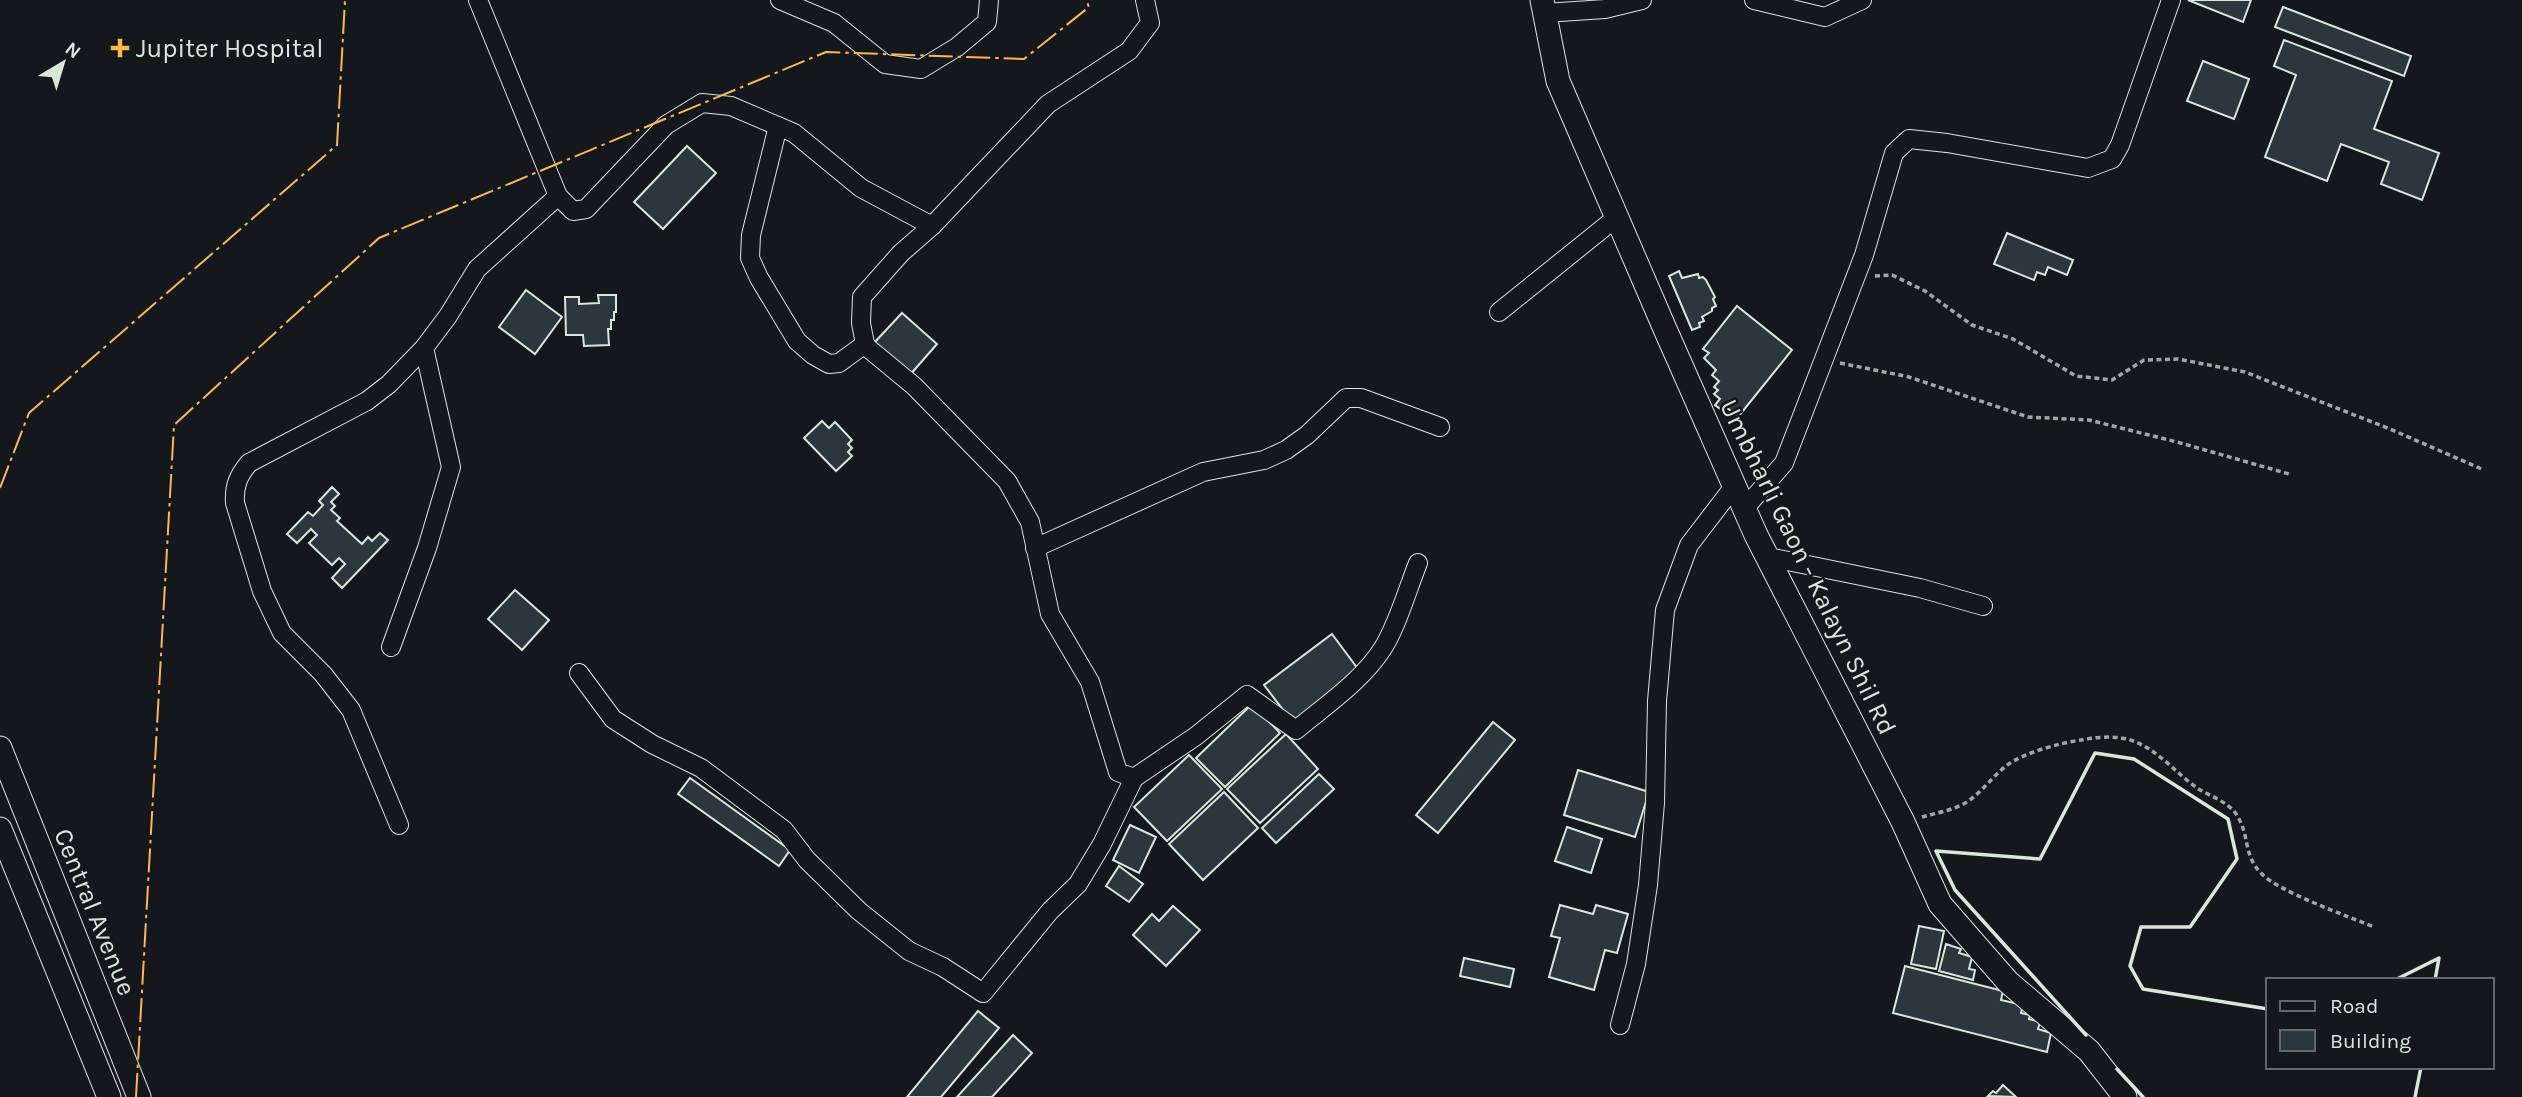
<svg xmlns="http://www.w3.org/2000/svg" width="2522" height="1097" viewBox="0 0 2522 1097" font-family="Karla,sans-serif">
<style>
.building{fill:#2c363c;stroke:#d8e6dc;stroke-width:2}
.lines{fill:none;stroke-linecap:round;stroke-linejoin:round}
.minor-casing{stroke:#d8e6dc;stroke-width:20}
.tertiary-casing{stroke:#d8e6dc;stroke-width:25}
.path{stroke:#9da8a2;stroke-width:3.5;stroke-dasharray:5 3.5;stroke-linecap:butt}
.minor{stroke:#14181c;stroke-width:18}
.tertiary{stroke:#14181c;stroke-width:23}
.wall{stroke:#d8e6dc;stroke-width:3.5}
.power{stroke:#ffb74d;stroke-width:2;stroke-dasharray:24 5 3.5 5;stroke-linecap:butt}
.poi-dot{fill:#ffb74d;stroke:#14181c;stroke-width:2.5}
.labels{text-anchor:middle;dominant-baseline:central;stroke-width:5;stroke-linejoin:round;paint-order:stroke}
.poi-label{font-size:26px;fill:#d8e6dc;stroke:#14181c;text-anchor:start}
.street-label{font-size:26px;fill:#d8e6dc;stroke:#14181c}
</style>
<rect width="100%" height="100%" fill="#14181c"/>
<g class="building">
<polygon points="2188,0 2251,0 2243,22"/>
<polygon points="2283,7 2411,56 2404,76 2275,27"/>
<polygon points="2284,40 2392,81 2374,129 2439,153 2422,200 2381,184 2389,162 2341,144 2327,181 2265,157 2296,75 2274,66"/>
<polygon points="2203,61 2249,79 2234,119 2187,101"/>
<polygon points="687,146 716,173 663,229 634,202"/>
<polygon points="2007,233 2073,260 2067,275 2048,267 2045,275 2037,272 2034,280 1994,264"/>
<polygon points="1679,271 1682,278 1698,274 1699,278 1703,277 1706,280 1715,297 1713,299 1716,306 1712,308 1712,311 1702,317 1704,321 1699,323 1700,327 1692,330 1669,276"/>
<polygon points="526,290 562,317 535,354 499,327"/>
<polygon points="598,295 616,295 616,312 614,312 614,320 611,320 611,329 608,329 609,345 584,346 583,335 566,335 565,297 579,297 579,304 599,303"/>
<polygon points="1737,306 1792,350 1738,417 1726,407 1723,411 1715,405 1720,399 1714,394 1718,390 1714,387 1719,381 1712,375 1716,370 1704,358 1709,353 1703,349"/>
<polygon points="902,313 937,344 909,376 873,344"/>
<polygon points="822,421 829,428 835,422 852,440 848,444 852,448 848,452 852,456 836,471 804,438"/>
<polygon points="332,487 339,494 331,502 335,506 331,510 340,518 337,521 362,544 368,537 372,541 380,533 388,540 342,588 332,578 345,564 339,558 332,565 309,543 317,535 311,529 297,543 287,534 308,512 313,516 323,505 319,501"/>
<polygon points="515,590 549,620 522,650 488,619"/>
<polygon points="1332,634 1361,673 1294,724 1264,685"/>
<polygon points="1252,704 1280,733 1225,787 1196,758"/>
<polygon points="1493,722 1515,740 1438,833 1416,815"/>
<polygon points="1286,734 1318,769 1260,823 1227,789"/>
<polygon points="1189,755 1222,789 1167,841 1134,807"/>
<polygon points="1578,770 1649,792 1635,837 1564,815"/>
<polygon points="1319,774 1334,789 1276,843 1262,828"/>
<polygon points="690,778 790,850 779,866 678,794"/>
<polygon points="1224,792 1258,828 1203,880 1169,844"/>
<polygon points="1130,825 1156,837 1139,873 1113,860"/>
<polygon points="1567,827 1602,839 1591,873 1555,861"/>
<polygon points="1119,866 1143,884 1129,902 1106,886"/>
<polygon points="1560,905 1593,914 1596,905 1628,914 1617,953 1605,950 1594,990 1549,977 1560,938 1551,936"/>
<polygon points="1173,906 1200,930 1166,966 1133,935 1152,914 1159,921"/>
<polygon points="1919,926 1944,931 1936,969 1911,964"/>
<polygon points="1946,944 1961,949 1959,953 1972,957 1969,969 1975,970 1973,980 1939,971"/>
<polygon points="1464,958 1514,969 1510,987 1460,976"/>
<polygon points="1905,966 2003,991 2001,1000 2023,1005 2021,1013 2030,1015 2029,1019 2040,1022 2038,1029 2051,1033 2047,1052 1893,1013"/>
<polygon points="978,1011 999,1028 941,1097 907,1097"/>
<polygon points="1013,1035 1032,1053 992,1097 957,1097"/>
<polygon points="2003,1085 2016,1097 1988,1096 1993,1091 1996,1093"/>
</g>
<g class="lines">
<defs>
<g id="minor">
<polyline points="478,0 558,196 573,211 586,209 666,125 702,103 731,106 794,133 861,188 932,226"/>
<polyline points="780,0 834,23 885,64 921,69 957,47 987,22 989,0"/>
<path d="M1145,0l5,23 -21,28 -81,53 -116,122 -31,27 -39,44 -1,26 4,21 3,4 46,38 93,95 23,41 20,92 40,68 28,90 16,6 62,-42 51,-41 49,35c30,-25 66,-49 87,-82 14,-22 25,-60 35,-85"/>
<polyline points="1754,0 1825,17 1862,0"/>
<polyline points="1545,13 1605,9 1642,0"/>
<polyline points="778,126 751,235 750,258 759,278 797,341 813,355 829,364 839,363 865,344"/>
<polyline points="1499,312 1617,217"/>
<polyline points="1745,508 1784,463 1864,255 1894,153 1909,139 1947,143 2088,168 2112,159 2120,145 2171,0"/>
<polyline points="1035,548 1203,472 1264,460 1286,450 1307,435 1346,398 1361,398 1440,427"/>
<polyline points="1768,557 1920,588 1983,606"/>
<polyline points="391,647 427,548 451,467 424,348"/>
<polyline points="579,673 613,719 652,744 701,768 784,830 807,860 859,911 909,951 943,967 983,993 1050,911 1078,884 1102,844 1134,778"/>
<path d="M399,825l-48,-115 -28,-36 -41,-41 -20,-42 -27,-88c-1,-17 3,-27 14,-40l118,-62 22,-17 35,-36 24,-32 29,-47 81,-73"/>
<polyline points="1620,1025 1636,964 1648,885 1655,803 1657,701 1665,610 1689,545 1735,485"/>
</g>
<g id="tertiary">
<polyline points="1542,0 1558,81 1665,329 1756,535 1903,822 1940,904 2008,982 2089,1051 2125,1097"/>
<polyline points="0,748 139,1097"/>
<polyline points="0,829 109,1097"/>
</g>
</defs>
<use href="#minor" class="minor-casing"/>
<use href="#tertiary" class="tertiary-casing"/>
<g class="path">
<polyline points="1875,276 1892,275 1925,291 1972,325 2013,339 2076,376 2112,380 2144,360 2178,359 2245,372 2390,429 2484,470"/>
<polyline points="1840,363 1909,377 2028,417 2089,420 2177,442 2289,474"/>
<path d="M1922,817c14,-4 32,-7 45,-15 15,-10 25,-25 39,-36 16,-13 54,-23 75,-26 14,-3 38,-5 52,1 25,9 43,32 64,47 14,9 34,14 42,31 10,18 5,36 21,53 14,18 90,45 114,55"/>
</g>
<use href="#minor" class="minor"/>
<use href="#tertiary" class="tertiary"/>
<g class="wall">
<polyline points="2395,980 2439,958 2435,980"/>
<polyline points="2086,1035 1955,890 1936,851 2040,859 2095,753 2134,759 2228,819 2237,859 2190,927 2141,927 2130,966 2143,989 2268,1009"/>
<polyline points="2117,1069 2143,1097"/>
<polyline points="2415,1097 2421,1067"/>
</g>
<g class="power">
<polyline points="0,488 29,413 337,145 345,0"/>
<polyline points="136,1097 174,425 379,238 826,52 1024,59 1089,7 1086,0"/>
</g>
</g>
<path class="poi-dot" d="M116.5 37.5h7v7h7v7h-7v7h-7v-7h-7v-7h7z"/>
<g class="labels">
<g class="poi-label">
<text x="136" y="48">Jupiter Hospital</text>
</g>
<g class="street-label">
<text transform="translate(1808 567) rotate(64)">Umbharli Gaon - Kalayn Shil Rd</text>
<text transform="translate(95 912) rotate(68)">Central Avenue</text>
</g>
</g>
<rect x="2266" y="978" width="228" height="91" fill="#14181c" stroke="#626a69" stroke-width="2"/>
<rect x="2280" y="1001" width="35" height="10" fill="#14181c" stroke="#626a69" stroke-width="2"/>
<text x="2330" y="1013" font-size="21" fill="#d8e6dc">Road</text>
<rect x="2280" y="1030" width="35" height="21" fill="#2c363c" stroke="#626a69" stroke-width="2"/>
<text x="2330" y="1048" font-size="21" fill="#d8e6dc">Building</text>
<g transform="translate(63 63) rotate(38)" stroke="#14181c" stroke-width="5" paint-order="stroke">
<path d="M0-5L12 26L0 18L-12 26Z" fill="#d8e6dc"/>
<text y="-10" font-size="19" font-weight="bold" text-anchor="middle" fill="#d8e6dc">N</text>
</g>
</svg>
